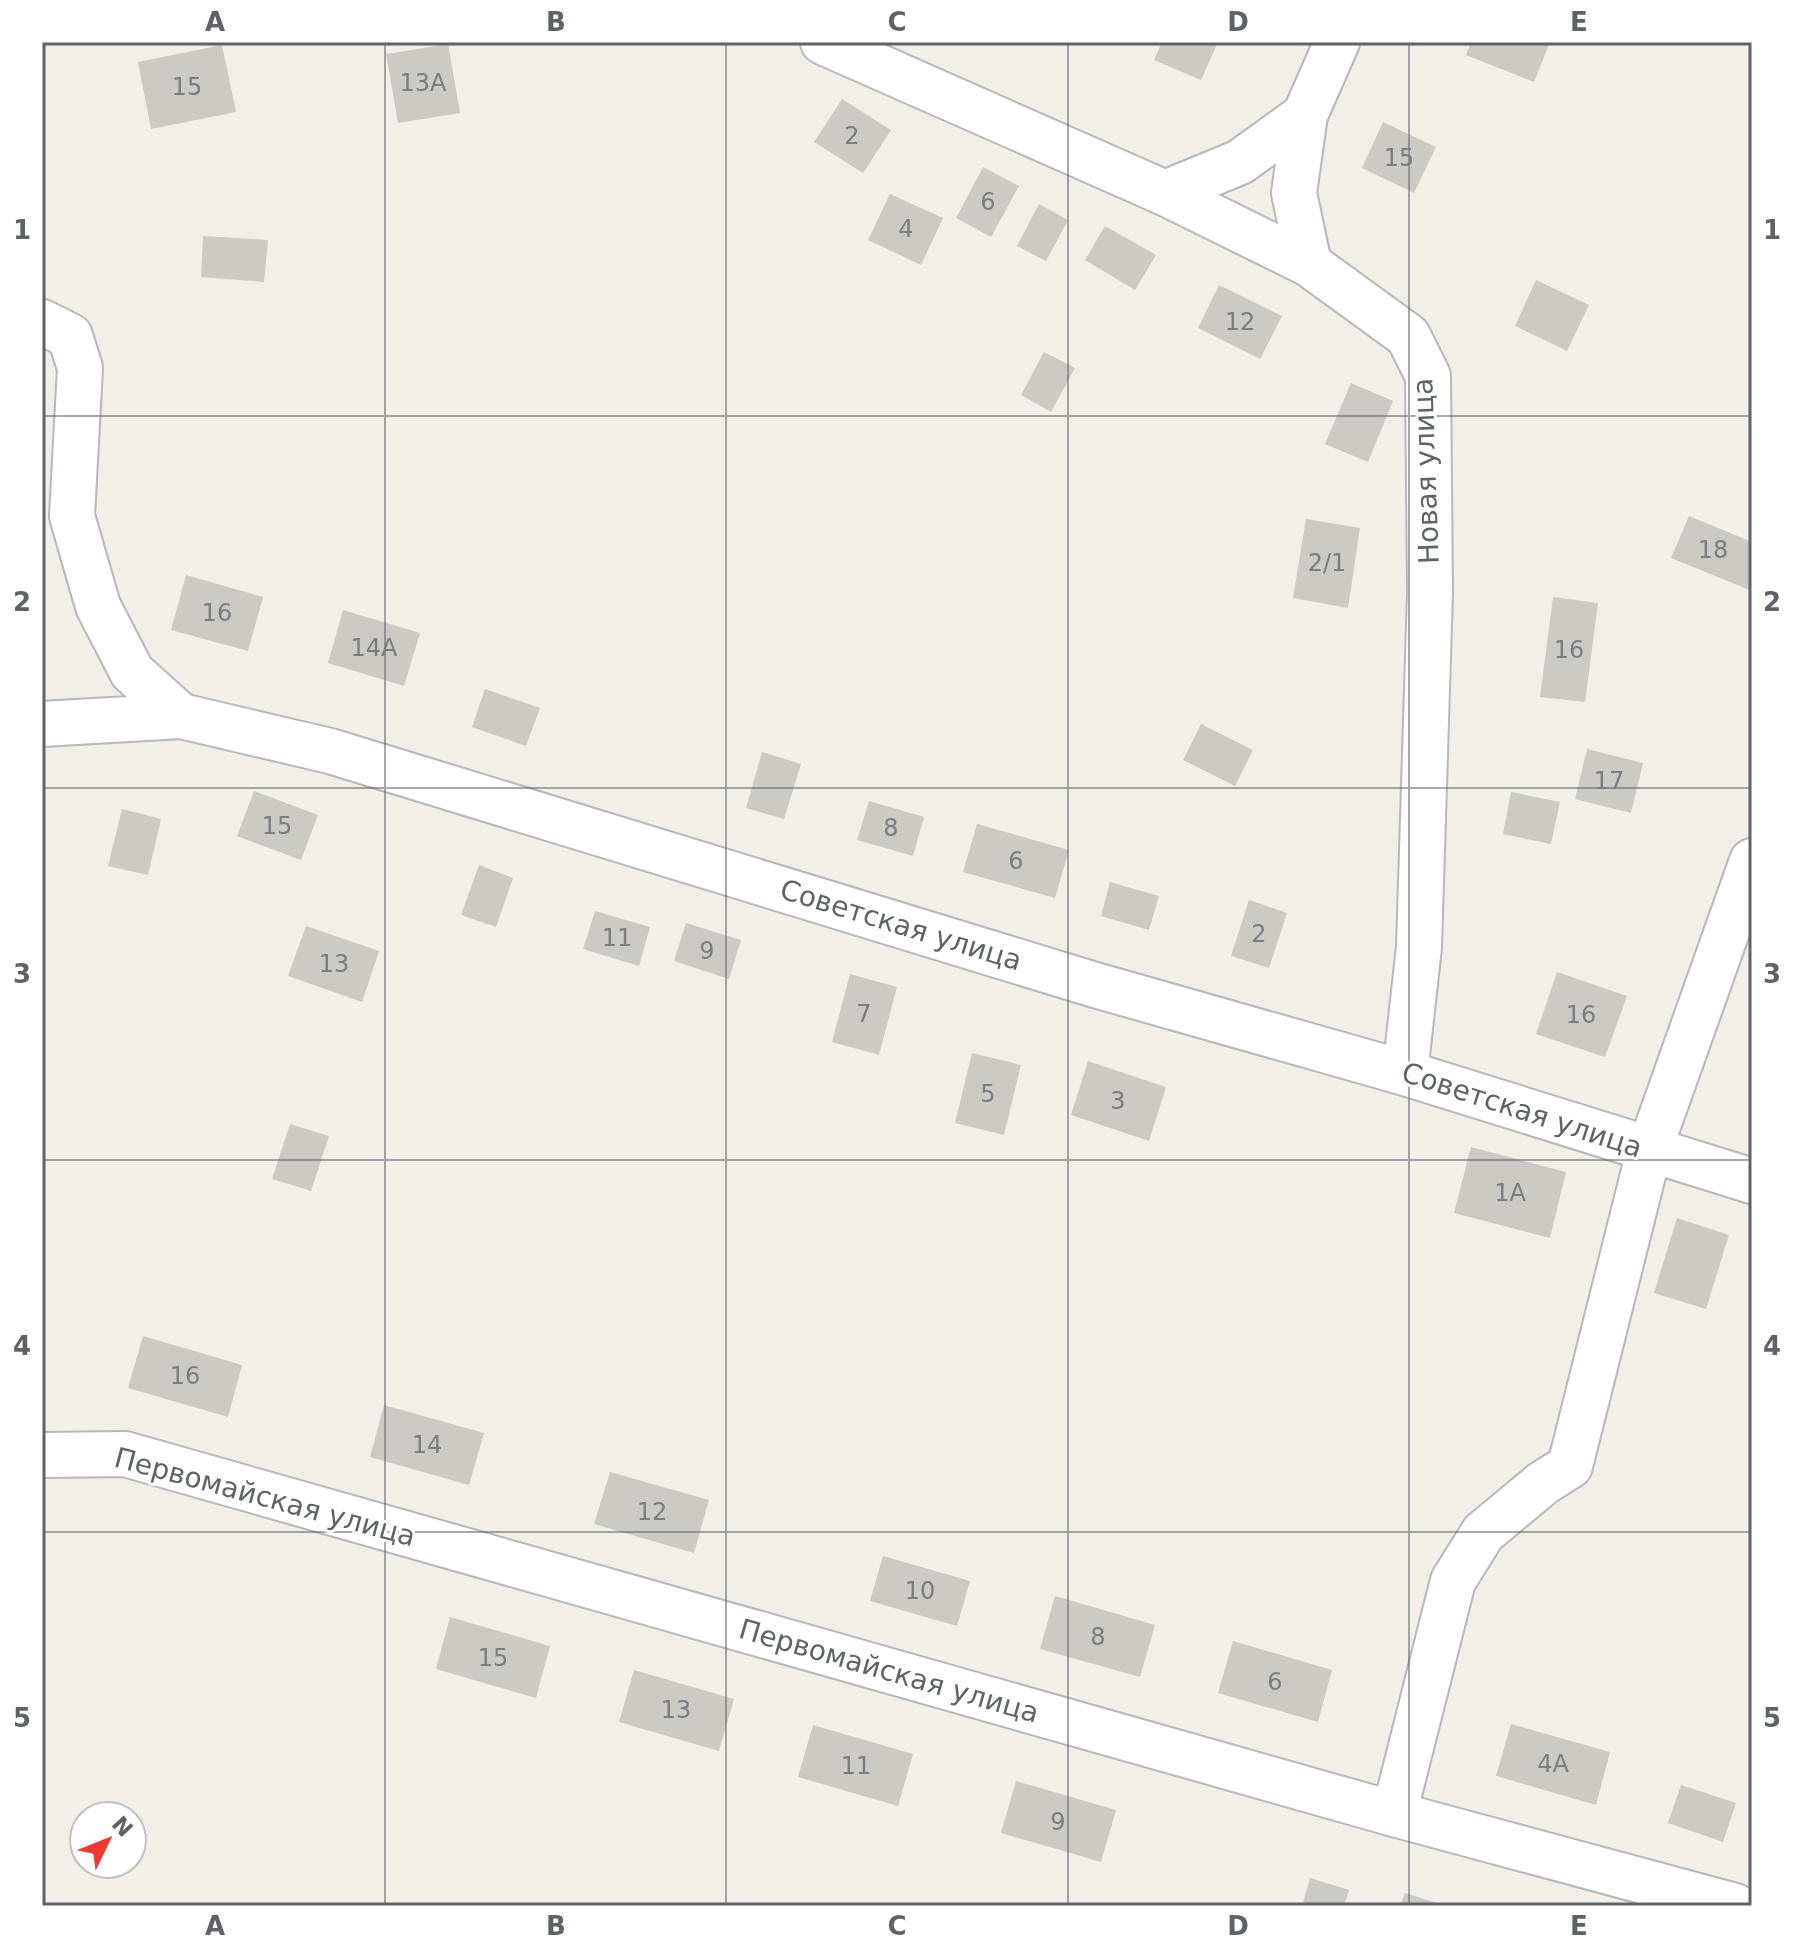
<svg xmlns="http://www.w3.org/2000/svg" width="1794" height="1948" viewBox="0 0 1794 1948" font-family="'DejaVu Sans',sans-serif">
<style>
.building{fill:#cccac4}
.lines{fill:none;stroke-linecap:round;stroke-linejoin:round}
.minor-casing{stroke:#b5b8bc;stroke-width:48}
.minor{stroke:#fff;stroke-width:44}
.grid{fill:none;stroke:#5f6368;stroke-width:2;stroke-opacity:0.55}
.labels{text-anchor:middle;dominant-baseline:central;stroke-width:6;stroke-linejoin:round;paint-order:stroke}
.number-label{font-size:24px;fill:#7a7d7f}
.street-label{font-size:28px;fill:#5f6368;stroke:#fff}
.neatline{fill:none;stroke:#5f6368;stroke-width:3}
.grid-label{font-size:26px;text-anchor:middle;font-weight:bold;fill:#5f6368}
</style>
<rect width="100%" height="100%" fill="#f1efe8"/>
<g class="building">
<polygon points="1162,42 1218,42 1201,80 1154,60"/>
<polygon points="1471,42 1550,42 1534,82 1466,55"/>
<polygon points="448,44 460,113 398,123 386,54"/>
<polygon points="222,45 236,112 151,129 138,62"/>
<polygon points="842,99 891,130 863,173 814,142"/>
<polygon points="1383,122 1436,147 1414,193 1362,168"/>
<polygon points="983,167 1019,186 991,237 956,218"/>
<polygon points="890,194 943,218 921,265 868,240"/>
<polygon points="1039,204 1068,220 1046,261 1017,246"/>
<polygon points="1105,226 1156,255 1135,290 1085,260"/>
<polygon points="203,236 268,240 264,282 201,277"/>
<polygon points="1536,280 1589,305 1567,351 1515,326"/>
<polygon points="1219,285 1282,316 1260,359 1198,328"/>
<polygon points="1044,352 1075,368 1051,412 1021,395"/>
<polygon points="1351,383 1393,401 1368,462 1325,444"/>
<polygon points="1689,516 1752,542 1752,591 1671,558"/>
<polygon points="1306,519 1360,528 1348,608 1293,598"/>
<polygon points="186,575 263,597 248,651 171,630"/>
<polygon points="1553,597 1598,603 1585,702 1540,697"/>
<polygon points="343,610 420,633 404,686 328,663"/>
<polygon points="485,689 540,708 526,746 472,727"/>
<polygon points="1201,724 1253,750 1235,786 1183,760"/>
<polygon points="1587,749 1643,763 1631,813 1575,799"/>
<polygon points="762,752 801,764 784,819 746,808"/>
<polygon points="254,791 318,815 301,860 237,836"/>
<polygon points="1511,792 1560,802 1551,844 1503,834"/>
<polygon points="869,801 924,817 913,856 857,840"/>
<polygon points="122,809 161,819 148,875 108,866"/>
<polygon points="977,824 1069,850 1055,898 963,872"/>
<polygon points="479,865 513,878 496,927 461,915"/>
<polygon points="1110,882 1159,896 1149,930 1101,916"/>
<polygon points="1249,900 1287,913 1269,968 1231,956"/>
<polygon points="595,911 650,927 639,966 583,949"/>
<polygon points="686,923 741,940 729,979 674,961"/>
<polygon points="306,926 379,951 362,1002 288,976"/>
<polygon points="1557,972 1627,996 1605,1057 1536,1034"/>
<polygon points="850,974 897,987 879,1055 832,1042"/>
<polygon points="972,1053 1021,1065 1004,1135 955,1123"/>
<polygon points="1088,1061 1166,1087 1149,1141 1071,1115"/>
<polygon points="290,1124 329,1136 311,1191 272,1179"/>
<polygon points="1471,1147 1566,1172 1550,1238 1454,1213"/>
<polygon points="1677,1218 1729,1235 1706,1309 1654,1293"/>
<polygon points="143,1336 242,1365 228,1417 128,1388"/>
<polygon points="384,1405 484,1433 469,1485 370,1457"/>
<polygon points="610,1472 709,1500 694,1553 594,1524"/>
<polygon points="883,1556 970,1581 957,1626 870,1601"/>
<polygon points="1055,1596 1155,1625 1140,1677 1040,1649"/>
<polygon points="450,1617 550,1646 536,1698 436,1669"/>
<polygon points="1233,1641 1332,1670 1318,1722 1218,1693"/>
<polygon points="634,1670 734,1699 719,1751 619,1722"/>
<polygon points="1511,1724 1610,1752 1596,1805 1496,1776"/>
<polygon points="813,1725 913,1754 898,1806 798,1777"/>
<polygon points="1016,1781 1116,1810 1101,1862 1001,1833"/>
<polygon points="1681,1785 1736,1803 1723,1842 1668,1823"/>
<polygon points="1310,1878 1349,1890 1344,1906 1302,1906"/>
<polygon points="1405,1893 1443,1905 1443,1906 1400,1906"/>
</g>
<g class="lines">
<defs>
<g id="minor">
<polyline points="823,42 1165,193 1309,264 1408,336 1428,376 1430,592 1419,947 1405,1073"/>
<polyline points="1165,193 1240,162 1305,115"/>
<polyline points="1309,264 1294,193 1305,115 1337,42"/>
<polyline points="42,322 70,336 80,368 72,516 98,606 132,672 181,716"/>
<polyline points="42,724 181,716 330,751 1095,985 1405,1073 1752,1181"/>
<polyline points="42,1455 125,1454 1394,1814 1735,1906"/>
<polyline points="1394,1814 1453,1581 1483,1533 1543,1483 1570,1466 1649,1151 1752,861"/>
</g>
</defs>
<use href="#minor" class="minor-casing"/>
<use href="#minor" class="minor"/>
</g>
<path class="grid" d="M385,42v1864M726,42v1864M1068,42v1864M1409,42v1864M42,416h1710M42,788h1710M42,1160h1710M42,1532h1710"/>
<g class="labels">
<g class="number-label">
<text x="423" y="83">13А</text>
<text x="187" y="87">15</text>
<text x="852" y="136">2</text>
<text x="1399" y="158">15</text>
<text x="988" y="202">6</text>
<text x="906" y="229">4</text>
<text x="1240" y="322">12</text>
<text x="1713" y="550">18</text>
<text x="1327" y="563">2/1</text>
<text x="217" y="613">16</text>
<text x="374" y="648">14А</text>
<text x="1569" y="650">16</text>
<text x="1609" y="781">17</text>
<text x="277" y="826">15</text>
<text x="891" y="828">8</text>
<text x="1016" y="861">6</text>
<text x="1259" y="934">2</text>
<text x="617" y="938">11</text>
<text x="707" y="951">9</text>
<text x="334" y="964">13</text>
<text x="864" y="1014">7</text>
<text x="1581" y="1015">16</text>
<text x="988" y="1094">5</text>
<text x="1118" y="1101">3</text>
<text x="1510" y="1193">1А</text>
<text x="185" y="1376">16</text>
<text x="427" y="1445">14</text>
<text x="652" y="1512">12</text>
<text x="920" y="1591">10</text>
<text x="1098" y="1637">8</text>
<text x="493" y="1658">15</text>
<text x="1275" y="1682">6</text>
<text x="676" y="1710">13</text>
<text x="1553" y="1764">4А</text>
<text x="856" y="1766">11</text>
<text x="1058" y="1822">9</text>
</g>
<g class="street-label">
<text transform="translate(1426 471) rotate(-92)">Новая улица</text>
<text transform="translate(901 925) rotate(17)">Советская улица</text>
<text transform="translate(1522 1110) rotate(18)">Советская улица</text>
<text transform="translate(265 1497) rotate(15)">Первомайская улица</text>
<text transform="translate(889 1671) rotate(16)">Первомайская улица</text>
</g>
</g>
<rect width="1794" height="1948" fill="none" stroke="#ffffff" stroke-width="88"/>
<g transform="translate(108 1840) rotate(47)"><circle r="38" fill="#ffffff" stroke="#bfc1c3" stroke-width="2"/>
<path d="M0-6L14 30L0 20L-14 30Z" fill="#f0362f"/>
<text y="-12" font-size="22" font-weight="bold" text-anchor="middle" fill="#5f6368">N</text>
</g>
<rect x="44" y="44" width="1706" height="1860" class="neatline"/>
<g class="grid-label">
<text x="215" y="31">A</text>
<text x="556" y="31">B</text>
<text x="897" y="31">C</text>
<text x="1238" y="31">D</text>
<text x="1579" y="31">E</text>
<text x="22" y="239">1</text>
<text x="1772" y="239">1</text>
<text x="22" y="611">2</text>
<text x="1772" y="611">2</text>
<text x="22" y="983">3</text>
<text x="1772" y="983">3</text>
<text x="22" y="1355">4</text>
<text x="1772" y="1355">4</text>
<text x="22" y="1727">5</text>
<text x="1772" y="1727">5</text>
<text x="215" y="1935">A</text>
<text x="556" y="1935">B</text>
<text x="897" y="1935">C</text>
<text x="1238" y="1935">D</text>
<text x="1579" y="1935">E</text>
</g>
</svg>
